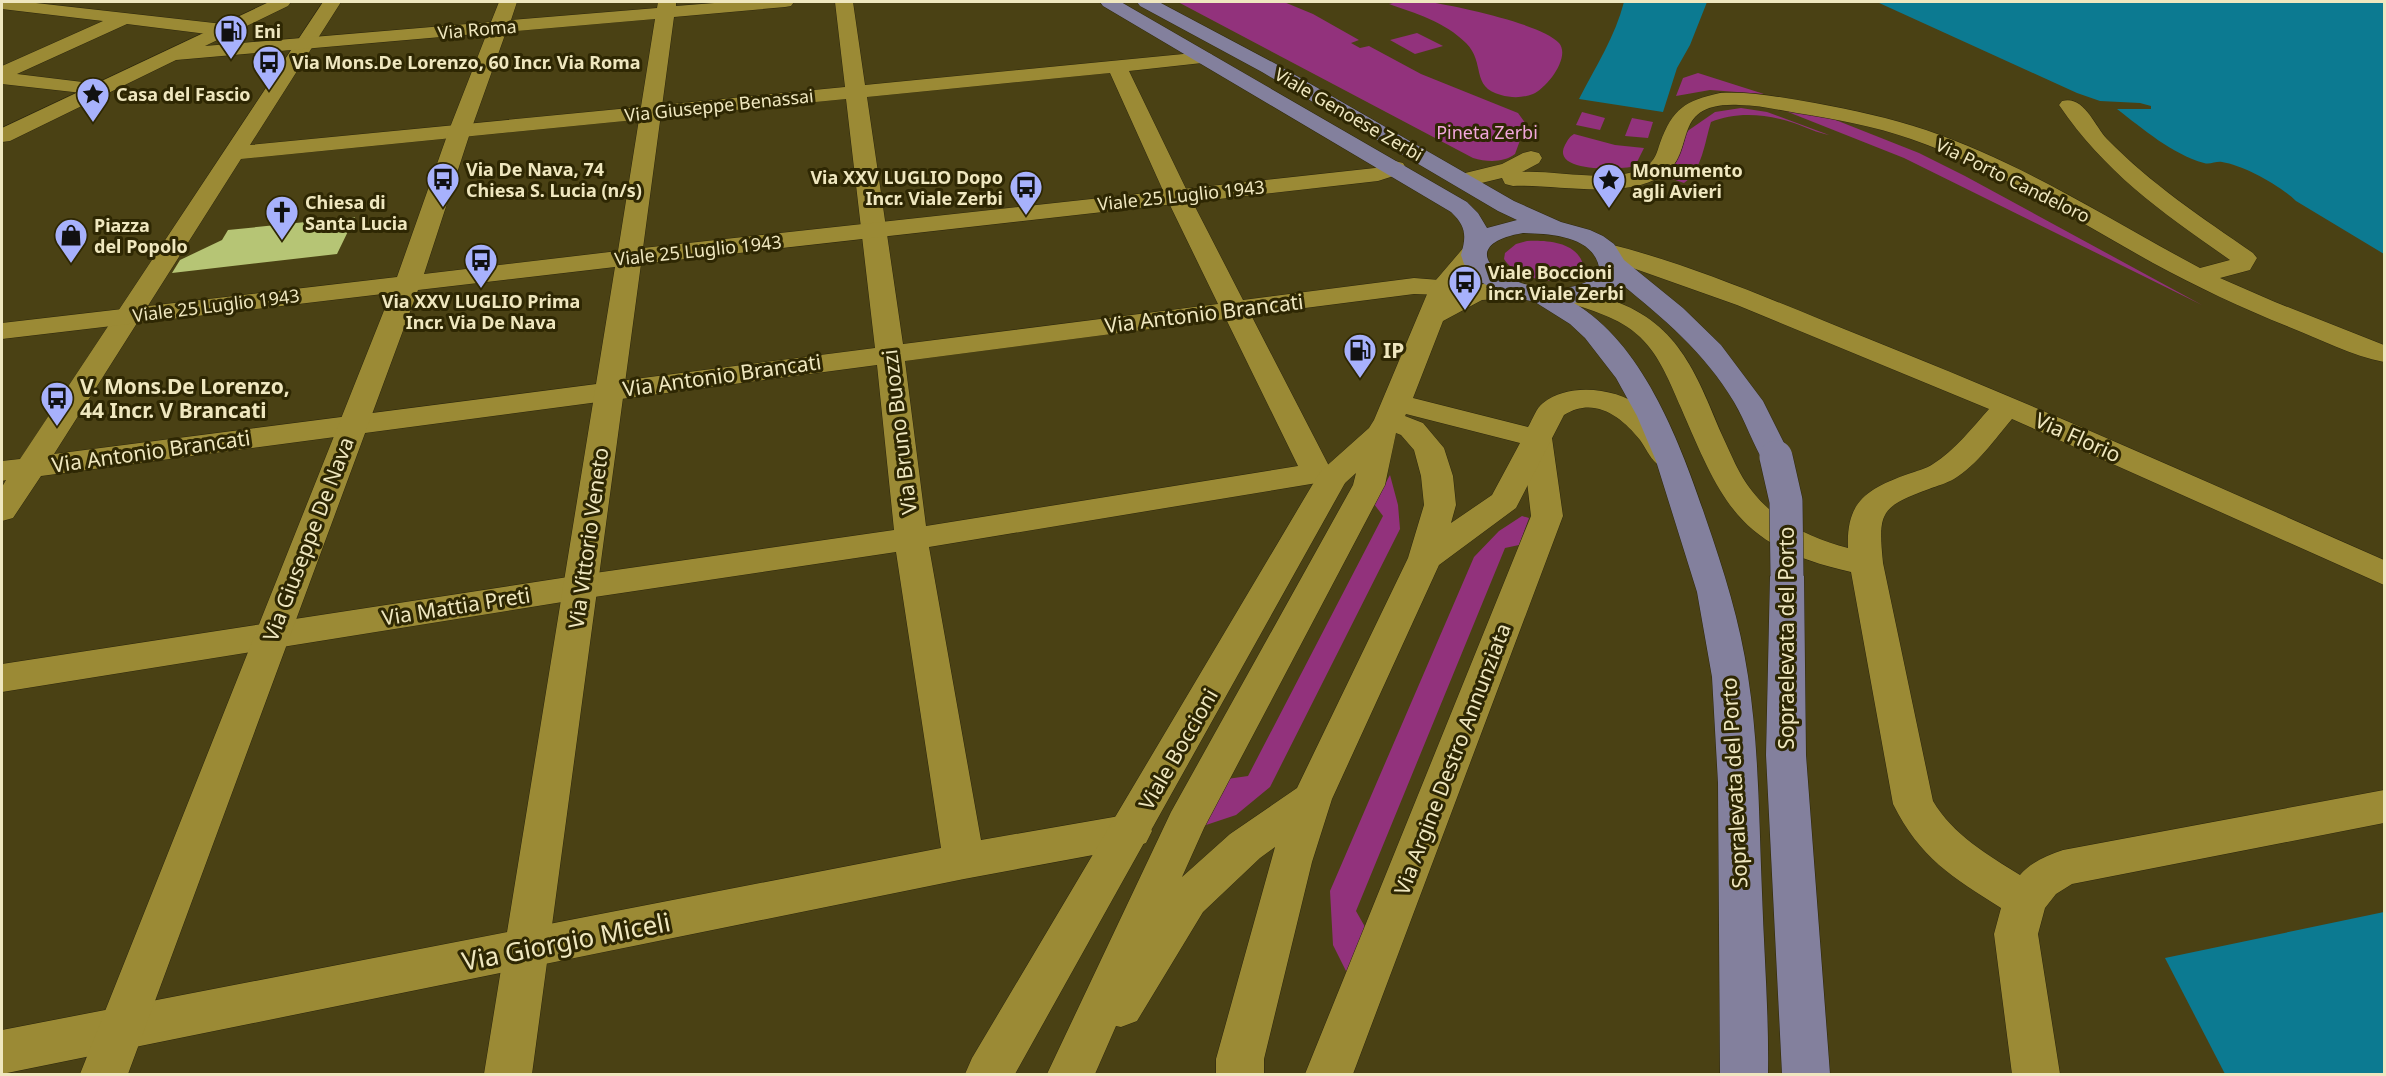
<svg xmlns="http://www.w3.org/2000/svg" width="2386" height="1076" viewBox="0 0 2386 1076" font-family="'Noto Sans',sans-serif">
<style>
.green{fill:#92327c}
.water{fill:#0c7a91}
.building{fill:#b6c575}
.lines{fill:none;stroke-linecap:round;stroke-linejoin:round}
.street-casing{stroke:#2d270d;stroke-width:1}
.secondary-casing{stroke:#2d270d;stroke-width:1}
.primary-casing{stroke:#2d270d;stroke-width:1}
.street{fill:#9b8a35;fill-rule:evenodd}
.secondary{fill:#9b8a35;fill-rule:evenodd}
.primary{fill:#83809d;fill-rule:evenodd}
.primary-bridge-casing{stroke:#2d270d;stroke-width:34;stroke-linecap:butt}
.primary-bridge{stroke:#83809d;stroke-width:33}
.labels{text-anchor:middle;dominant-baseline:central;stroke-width:6;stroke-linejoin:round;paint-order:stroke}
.far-street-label{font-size:18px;fill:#efe7bf;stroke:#2e2703}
.far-poi-label{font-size:18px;font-weight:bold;fill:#efe7bf;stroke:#2e2703;text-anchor:start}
.far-park-label{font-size:18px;fill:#f2a7dc;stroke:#2e2703}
.street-label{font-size:21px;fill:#efe7bf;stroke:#2e2703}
.poi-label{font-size:21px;font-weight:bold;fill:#efe7bf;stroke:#2e2703;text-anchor:start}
.near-street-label{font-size:26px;fill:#efe7bf;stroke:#2e2703}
</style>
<rect width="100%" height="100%" fill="#4a4114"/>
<g class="green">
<path d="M1178,2h106l29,12 46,26 -8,3 9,5 9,-2 52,28 97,39 8,11 -11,30c-12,9 -28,8 -42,4z"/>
<path d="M1397,2c10,-1 22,-2 32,0 27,4 113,22 130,41 12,14 -12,45 -26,51 -10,4 -22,4 -32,1 -31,-8 -15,-32 -35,-52 -21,-21 -51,-30 -77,-39z"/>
<polygon points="1417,33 1443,46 1415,54 1390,40"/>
<polygon points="1698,73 1764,94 1710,90 1676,96 1683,78"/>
<path d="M1741,108l26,4 62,23c-11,-2 -24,-8 -35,-12 -26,-9 -58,-12 -83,-1 -6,19 -9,49 -27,61l-23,-8 13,-11 11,-30 4,-4 26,-18z"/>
<polygon points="1778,108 1823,115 1919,153 1965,176 2202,305 1904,158"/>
<polygon points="1582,112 1605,118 1600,130 1576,125"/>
<polygon points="1632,118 1653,122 1648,138 1625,136"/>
<path d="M1574,134l41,11 29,3 -9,18c-14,4 -85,7 -70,-21 3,-5 4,-8 9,-11z"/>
<path d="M1527,241c20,-1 49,1 56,23 -12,28 -66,17 -79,-5l1,-6 11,-9z"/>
<polygon points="1390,475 1398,505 1400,529 1270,787 1236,815 1194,829 1220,780 1248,776 1383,516 1374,504"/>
<polygon points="1522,516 1529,518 1519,545 1505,548 1356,911 1369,934 1349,977 1333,945 1330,891 1474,557 1499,531"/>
</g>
<g class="water">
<path d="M1624,2h83l-17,43 -13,23 -14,44 -84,-13c17,-33 36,-62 45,-97z"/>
<path d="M1877,2h507v252l-88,-53c-15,-15 -53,-36 -74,-39 -6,-1 -12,3 -18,1 -32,-9 -61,-34 -87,-54h34v-3l-11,-3 -40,-2 -23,-8z"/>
<polygon points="2384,912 2384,1074 2225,1074 2165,958"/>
</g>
<polygon class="building" points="355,217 337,254 172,273 180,260 222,240 228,230"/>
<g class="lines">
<defs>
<g id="street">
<polygon points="2,2 27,2 223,24 230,26 232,30 230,34 223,36 127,24 17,74 107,85 110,89 107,93 100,95 2,84 2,66 103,21 2,9"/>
<path d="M323,2h18l-91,143 595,-58 -10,-85h18l12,83 339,-33 7,2 3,4 -3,4 -82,9 60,124 54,105 171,-22 38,3 4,6 -4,6 -9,2 -29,-1 -163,21 78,151 15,4 5,7 -5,7 -11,3 -16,-4 -388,64 52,293 150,-26 15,5 6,12 -6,12 -15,5 -167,31 -962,195v-44l939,-182 -45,-296 -315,47 -579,93v-28l579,-89 313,-45 -17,-165 -836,111 -28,42 -11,3v-34l4,-7 -4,1v-20l18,-2zM1110,73l55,122 53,109 -315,40 -36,-247zM846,99l29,249 -821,106 187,-295zM1226,319l72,147 -372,60 -21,-165z"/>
<path d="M1720,93c32,-2 64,5 95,10 38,7 75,15 111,27 97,33 184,90 274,138l30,-8c-67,-47 -124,-86 -171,-155l3,-4c22,-6 32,24 45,38 44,45 94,78 146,114l4,5 -7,12 -30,8 55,24 109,43v17c-32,-6 -64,-23 -95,-35 -47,-19 -92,-40 -136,-64 -79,-44 -157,-94 -242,-124 -37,-13 -76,-20 -114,-26 -19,-3 -38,-8 -58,-8 -72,-3 -40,48 -77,71 -39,24 -106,8 -149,10l-8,-2 -3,-6 -37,9 -8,-2 -4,-5 4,-5 45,-11 21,-11 8,-2 8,2 3,5 -3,5 -17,9c35,-2 95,13 124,-6 9,-5 11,-14 14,-23 13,-35 25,-42 60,-50z"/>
<path d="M1605,243c87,21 176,61 259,94 176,70 348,147 520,223v25l-372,-166c-17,20 -35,46 -58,60 -7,4 -17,7 -25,10 -49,18 -51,23 -46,74l50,238c20,34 55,54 87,74 11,-13 28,-20 43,-25l321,-60v33l-312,61 -16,10 -11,14 -7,26 22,140h-48l-18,-140 7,-26c-49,-31 -81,-50 -108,-104l-42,-232c-112,-25 -128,-67 -170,-164 -11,-25 -21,-52 -41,-71 -21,-20 -50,-27 -77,-36l-4,-6 4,-6c15,-3 29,4 43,9 72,23 89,73 116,137 9,19 17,40 30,56 23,30 60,48 96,57 -2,-47 19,-59 60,-74 8,-3 18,-5 25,-10 22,-14 39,-36 56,-55l-252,-104 -141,-50 -3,-5 3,-5z"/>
<polygon points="1537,429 1548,431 1552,438 1563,516 1353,1074 1305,1074 1531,516 1522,438 1526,431"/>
</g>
<g id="secondary">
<path d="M269,2h22l-3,4 -83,40 286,-24 8,-20h18l-6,18 146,-12 1,-6h18v4l51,-4h67l-3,4 -6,1 -111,10 -31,231 732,-80 20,-7 8,2 3,5 -3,5 -25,8 -737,83 -109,810h-48l131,-807 -197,23 -290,784h-48l311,-781 -389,46v-16l395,-46 52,-147 38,-97 -311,27 -166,81 -8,1v-14zM655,19l-37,232 -194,23 47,-144 35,-98z"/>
<path d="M1474,243l9,3 4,5 -33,41c24,-9 50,-13 75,-7l4,6 -4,6 -47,3 -39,21 -30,77 115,29c5,-8 8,-19 15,-24 26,-21 74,-15 98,4 17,12 31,33 42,50l-4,7c-7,2 -16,4 -23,-1 -6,-5 -11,-16 -16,-23 -19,-24 -46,-44 -76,-25l-48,93 -77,57 -107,234 -20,63 -48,197v15h-48v-15l59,-212 -15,11 -57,54 -66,109 -16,6 -5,-1 -21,48h-48l124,-262 182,-327 3,-12 -11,10 -330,591h-50l7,-16 345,-581 5,-7 47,-42 5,-8 56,-133 35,-41zM1406,414l114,29 -28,52 -41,28 5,-18 -3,-29 -9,-28 -21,-25 -18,-7zM1396,433l5,2 13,15 7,26 3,29 -16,53 -111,230 -67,46 -48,43 22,-49 181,-343z"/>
</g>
<g id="primary">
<path d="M1100,2h21l346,200 11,11 9,15 30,-8 -19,-9 -236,-139 -122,-66 -3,-4h22l117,62 238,137 47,21 29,8 13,6 11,8 10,16 59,48 38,37 42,56 28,56 -4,7 -11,3 -11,-3c-12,-19 -19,-42 -31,-62 -29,-49 -71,-84 -114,-119 -14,13 -29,16 -46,20 70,41 107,142 132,216 18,52 34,103 42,157 11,71 11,145 14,217 2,60 7,121 6,181h-48l-2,-291 -6,-106 -15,-85 -41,-131 -19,-45 -21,-38 -31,-40 -15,-14 -35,-22 -30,-7 -28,-15 -13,-16 -3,-9c5,-18 6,-28 -10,-43l-348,-206zM1523,233c30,1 74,3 77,40 -50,46 -174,-23 -77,-40z"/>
<polygon points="1787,564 1799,568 1804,576 1806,755 1830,1074 1782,1074 1766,755 1770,576 1775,568"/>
</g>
</defs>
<use href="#street" class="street-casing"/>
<use href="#secondary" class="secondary-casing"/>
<use href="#primary" class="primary-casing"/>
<use href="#street" class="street"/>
<use href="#secondary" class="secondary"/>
<use href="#primary" class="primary"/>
<defs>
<polyline id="primary-bridge" points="1776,457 1786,501 1787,576"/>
</defs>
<use href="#primary-bridge" class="primary-bridge-casing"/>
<use href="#primary-bridge" class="primary-bridge"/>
</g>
<defs>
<symbol id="fuel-pin" viewBox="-11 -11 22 30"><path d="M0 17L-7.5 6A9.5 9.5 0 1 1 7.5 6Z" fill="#a7b1fc" stroke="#2e2703"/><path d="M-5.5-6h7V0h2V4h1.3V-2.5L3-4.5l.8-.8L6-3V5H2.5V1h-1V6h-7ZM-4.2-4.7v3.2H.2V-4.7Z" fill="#111"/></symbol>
<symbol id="bus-pin" viewBox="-11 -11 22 30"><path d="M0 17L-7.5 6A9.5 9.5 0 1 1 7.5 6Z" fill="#a7b1fc" stroke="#2e2703"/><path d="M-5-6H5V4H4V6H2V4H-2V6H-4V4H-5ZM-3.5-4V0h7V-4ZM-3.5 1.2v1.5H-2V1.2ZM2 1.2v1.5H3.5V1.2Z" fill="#111"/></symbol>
<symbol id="sight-pin" viewBox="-11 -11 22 30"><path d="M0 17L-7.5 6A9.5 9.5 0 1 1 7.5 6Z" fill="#a7b1fc" stroke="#2e2703"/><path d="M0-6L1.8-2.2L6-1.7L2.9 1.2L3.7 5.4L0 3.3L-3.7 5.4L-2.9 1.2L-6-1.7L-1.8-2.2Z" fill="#111"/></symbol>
<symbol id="church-pin" viewBox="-11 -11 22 30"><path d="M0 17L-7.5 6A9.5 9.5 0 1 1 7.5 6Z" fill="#a7b1fc" stroke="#2e2703"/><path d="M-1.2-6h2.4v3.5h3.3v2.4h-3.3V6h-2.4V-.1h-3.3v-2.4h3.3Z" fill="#111"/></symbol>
<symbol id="shop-pin" viewBox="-11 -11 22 30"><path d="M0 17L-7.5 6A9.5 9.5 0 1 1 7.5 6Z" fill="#a7b1fc" stroke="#2e2703"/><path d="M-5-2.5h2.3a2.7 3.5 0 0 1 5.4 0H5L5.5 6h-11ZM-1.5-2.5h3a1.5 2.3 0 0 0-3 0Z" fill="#111"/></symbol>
</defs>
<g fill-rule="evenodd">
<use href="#fuel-pin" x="212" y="12" width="38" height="52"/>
<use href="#bus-pin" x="250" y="43" width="38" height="52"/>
<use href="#sight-pin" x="74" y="75" width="38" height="52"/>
<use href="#bus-pin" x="424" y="160" width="38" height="52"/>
<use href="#sight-pin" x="1590" y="161" width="38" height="52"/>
<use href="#bus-pin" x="1007" y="168" width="38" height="52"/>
<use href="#church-pin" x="263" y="193" width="38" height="52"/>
<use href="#shop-pin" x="52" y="216" width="38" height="52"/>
<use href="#bus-pin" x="462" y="241" width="38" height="52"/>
<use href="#bus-pin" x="1446" y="263" width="38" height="52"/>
<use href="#fuel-pin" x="1341" y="331" width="38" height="52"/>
<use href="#bus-pin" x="38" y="379" width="38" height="52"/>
</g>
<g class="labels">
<g class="far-street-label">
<text transform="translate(477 29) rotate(-5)">Via Roma</text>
<text transform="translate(719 105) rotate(-6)">Via Giuseppe Benassai</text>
<text transform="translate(1349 114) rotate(30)">Viale Genoese Zerbi</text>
<text transform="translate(2013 180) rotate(26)">Via Porto Candeloro</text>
<text transform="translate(1181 195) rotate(-6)">Viale 25 Luglio 1943</text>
<text transform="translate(698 250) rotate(-6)">Viale 25 Luglio 1943</text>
<text transform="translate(216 305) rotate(-7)">Viale 25 Luglio 1943</text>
</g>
<g class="far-poi-label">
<text x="254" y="31">Eni</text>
<text x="292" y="62">Via Mons.De Lorenzo, 60 Incr. Via Roma</text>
<text x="116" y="94">Casa del Fascio</text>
<text x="466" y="169">Via De Nava, 74<tspan x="466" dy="21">Chiesa S. Lucia (n/s)</tspan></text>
<text x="1632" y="170">Monumento<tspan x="1632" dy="21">agli Avieri</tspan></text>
<text x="1003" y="177" text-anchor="end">Via XXV LUGLIO Dopo<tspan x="1003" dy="21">Incr. Viale Zerbi</tspan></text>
<text x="305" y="202">Chiesa di<tspan x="305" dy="21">Santa Lucia</tspan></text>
<text x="94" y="225">Piazza<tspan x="94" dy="21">del Popolo</tspan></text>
<text x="1488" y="272">Viale Boccioni<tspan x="1488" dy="21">incr. Viale Zerbi</tspan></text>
<text x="481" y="301" text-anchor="middle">Via XXV LUGLIO Prima<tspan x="481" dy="21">Incr. Via De Nava</tspan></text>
</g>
<g class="far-park-label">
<text x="1487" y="132">Pineta Zerbi</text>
</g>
<g class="street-label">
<text transform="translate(1204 313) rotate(-7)">Via Antonio Brancati</text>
<text transform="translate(722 375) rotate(-8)">Via Antonio Brancati</text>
<text transform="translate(899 432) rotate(-97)">Via Bruno Buozzi</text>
<text transform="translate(2078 437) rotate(24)">Via Florio</text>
<text transform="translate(151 451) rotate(-8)">Via Antonio Brancati</text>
<text transform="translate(588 538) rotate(-82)">Via Vittorio Veneto</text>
<text transform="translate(308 539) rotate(-69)">Via Giuseppe De Nava</text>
<text transform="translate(456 606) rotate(-9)">Via Mattia Preti</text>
<text transform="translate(1786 638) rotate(-90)">Sopraelevata del Porto</text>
<text transform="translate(1178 749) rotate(-60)">Viale Boccioni</text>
<text transform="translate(1452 759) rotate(-69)">Via Argine Destro Annunziata</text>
<text transform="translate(1734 783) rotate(-93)">Sopralevata del Porto</text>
</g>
<g class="poi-label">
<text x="1383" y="350">IP</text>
<text x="80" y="386">V. Mons.De Lorenzo,<tspan x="80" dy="24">44 Incr. V Brancati</tspan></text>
</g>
<g class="near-street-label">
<text transform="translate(566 941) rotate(-11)">Via Giorgio Miceli</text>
</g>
</g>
<rect width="2386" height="1076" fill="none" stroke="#efe7bf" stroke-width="6"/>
</svg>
